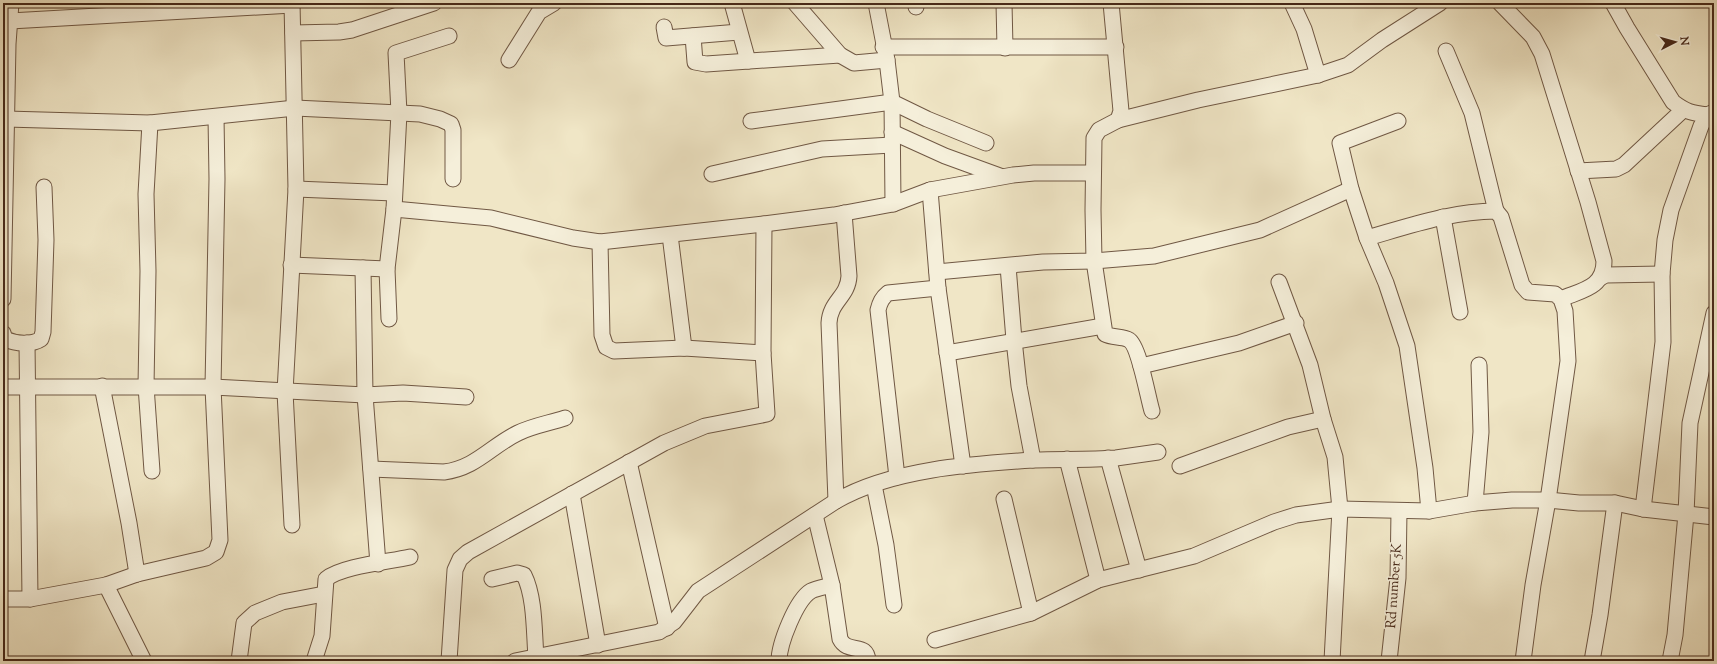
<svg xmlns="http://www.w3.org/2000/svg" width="1717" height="664" viewBox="0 0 1717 664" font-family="'Sorts Mill Goudy',serif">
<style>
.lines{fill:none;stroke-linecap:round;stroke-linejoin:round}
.minor-casing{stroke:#705844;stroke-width:17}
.minor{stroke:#f5efda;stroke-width:15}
.labels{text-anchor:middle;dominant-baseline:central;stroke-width:3;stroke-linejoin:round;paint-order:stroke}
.street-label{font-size:14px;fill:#462819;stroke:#f5efda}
</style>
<rect width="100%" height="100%" fill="#f0e6c6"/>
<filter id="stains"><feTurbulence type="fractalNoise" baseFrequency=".005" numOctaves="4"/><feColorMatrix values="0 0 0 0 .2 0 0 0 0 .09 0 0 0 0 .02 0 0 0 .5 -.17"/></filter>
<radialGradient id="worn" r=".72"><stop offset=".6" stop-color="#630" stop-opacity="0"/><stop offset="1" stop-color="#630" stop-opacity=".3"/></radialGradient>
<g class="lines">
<defs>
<g id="minor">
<polyline points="732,3 748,61"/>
<polyline points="795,3 840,55 854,63 887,60"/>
<polyline points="876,3 887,60 892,102 893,204"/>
<polyline points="916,3 916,7"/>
<polyline points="1004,3 1005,48"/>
<path d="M1111,3l10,108 -3,9 -19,10 -5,8 -1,72 1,51 11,73c7,4 18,2 24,6 10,6 19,58 23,71"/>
<polyline points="1292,3 1304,29 1318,75"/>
<path d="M1500,3l33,34 9,17 46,148 16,59c0,27 -22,29 -43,38"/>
<path d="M1613,3l14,25 46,74c13,10 19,11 34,13"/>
<polyline points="10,21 292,5"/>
<polyline points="664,27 666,38 739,32"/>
<polyline points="293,33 339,32 352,30 434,3"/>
<polyline points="693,36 695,62 706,64 840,55"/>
<polyline points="883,47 1116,47"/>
<polyline points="1446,51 1472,113 1496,211"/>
<polyline points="509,60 539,12 554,3"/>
<polyline points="6,119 150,123 295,108 420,114 440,119 451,124 453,130 453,179"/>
<polyline points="1118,120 1198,100 1318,75 1348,65 1382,40 1440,3"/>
<polyline points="751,121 892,102 927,119 986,143"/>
<polyline points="1398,121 1340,143 1351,189 1367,238 1386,283 1407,346 1425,468 1429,511"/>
<polyline points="150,123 146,194 148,271 146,386 152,471"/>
<polyline points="892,132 945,156 1000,176"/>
<polyline points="1578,171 1616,169 1624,165 1683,110"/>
<polyline points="712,174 822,149 892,145"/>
<polyline points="296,189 394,193"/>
<polyline points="930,190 938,288 963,466"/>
<polyline points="394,209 491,218 573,238 600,242 764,224 834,215 893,204 930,190 1013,175 1034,173 1093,173"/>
<polyline points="1443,217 1460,312"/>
<polyline points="670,235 684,348"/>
<path d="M1367,238c42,-12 85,-27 129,-27l5,6 21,68 6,7 27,2 6,5 4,12 3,50 -20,139 -15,85 -10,76"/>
<polyline points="600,242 602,335 606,347 614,351 684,348 763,353"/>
<polyline points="291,265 387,269"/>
<polyline points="1008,266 1014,340 1019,386 1033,460"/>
<polyline points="363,268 365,395 378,564"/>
<polyline points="937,272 1043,262 1094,261 1154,256 1260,230 1351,189"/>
<polyline points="1600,278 1606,275 1662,274"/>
<polyline points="1279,282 1310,365 1323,419 1335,457 1340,509 1332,661"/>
<polyline points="3,299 8,44 11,3"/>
<polyline points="389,319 387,269 394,209 399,113 396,53 449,36"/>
<path d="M3,333l2,6c11,5 27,6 36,0l2,-7 3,-92 -2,-53"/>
<polyline points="27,343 30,599"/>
<polyline points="947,353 1103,326"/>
<polyline points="1141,366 1239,343 1296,323"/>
<polyline points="102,386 129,523 137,574"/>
<polyline points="3,387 213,387 365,395 403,393 466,397"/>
<polyline points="1108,458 1139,570"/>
<polyline points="1067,459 1098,580"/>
<polyline points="629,462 667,628"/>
<polyline points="1180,466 1288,427 1323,419"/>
<path d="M371,469l73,3c32,-4 47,-26 74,-39 14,-7 32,-10 47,-15"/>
<path d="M897,477l-19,-167c2,-8 4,-12 10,-17l50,-5"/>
<polyline points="874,485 886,545 894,605"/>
<polyline points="572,494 598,645"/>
<polyline points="1004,499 1031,613"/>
<path d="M836,501l-7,-178c1,-22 19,-26 20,-47l-5,-63"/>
<polyline points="1475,503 1481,432 1479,365"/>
<polyline points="1615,503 1643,509 1714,517"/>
<polyline points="1643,509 1663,342 1662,274 1665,240 1671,210 1701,126 1707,115 1714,112"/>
<path d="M815,515l17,70 8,54c8,16 27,2 28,22"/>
<polyline points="292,525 285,392 296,189 292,3"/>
<path d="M492,579l25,-6 7,2c11,22 10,57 12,82"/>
<polyline points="106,585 144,661"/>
<polyline points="3,599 30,599 106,585 137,574 206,558 216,552 220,540 213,387 217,179 216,117"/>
<polyline points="935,640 1031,613 1098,580 1194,556 1274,522 1296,515 1340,509 1429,511 1475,503 1512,500 1548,500 1579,503 1615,503 1600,615 1592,661"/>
<polyline points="239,661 244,623 255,613 282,602 324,594"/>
<path d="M314,661l8,-25 4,-57c16,-13 62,-17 84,-22"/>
<polyline points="449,661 455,570 460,559 468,552 664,443 705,426 767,414 763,353 764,224"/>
<path d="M515,661l144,-29 15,-10 24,-31 138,-90c55,-32 135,-37 198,-41 27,-1 55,0 82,-2 14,-2 28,-4 42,-6"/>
<path d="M779,661c0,-17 17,-61 32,-70 6,-3 14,-4 21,-6"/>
<polyline points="1389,661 1398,578 1399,511"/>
<polyline points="1670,661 1675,635 1686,514 1690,423 1714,313"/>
</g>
</defs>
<use href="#minor" class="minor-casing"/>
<use href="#minor" class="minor"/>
</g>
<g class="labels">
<g class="street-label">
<text transform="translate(1395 586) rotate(-86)">Rd number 5K</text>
</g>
</g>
<rect width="1717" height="664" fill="none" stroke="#f0e6c6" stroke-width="16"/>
<rect x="4" y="4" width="1709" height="656" fill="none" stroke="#462819" stroke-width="2"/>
<rect x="8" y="8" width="1701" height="648" fill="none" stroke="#462819"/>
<g transform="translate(1675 42) rotate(84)" stroke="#f5efda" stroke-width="3" paint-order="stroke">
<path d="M0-3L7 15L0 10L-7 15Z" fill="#462819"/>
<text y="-6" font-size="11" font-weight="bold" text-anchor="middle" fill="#462819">N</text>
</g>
<rect width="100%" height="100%" filter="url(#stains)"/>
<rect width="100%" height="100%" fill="url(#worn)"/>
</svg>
